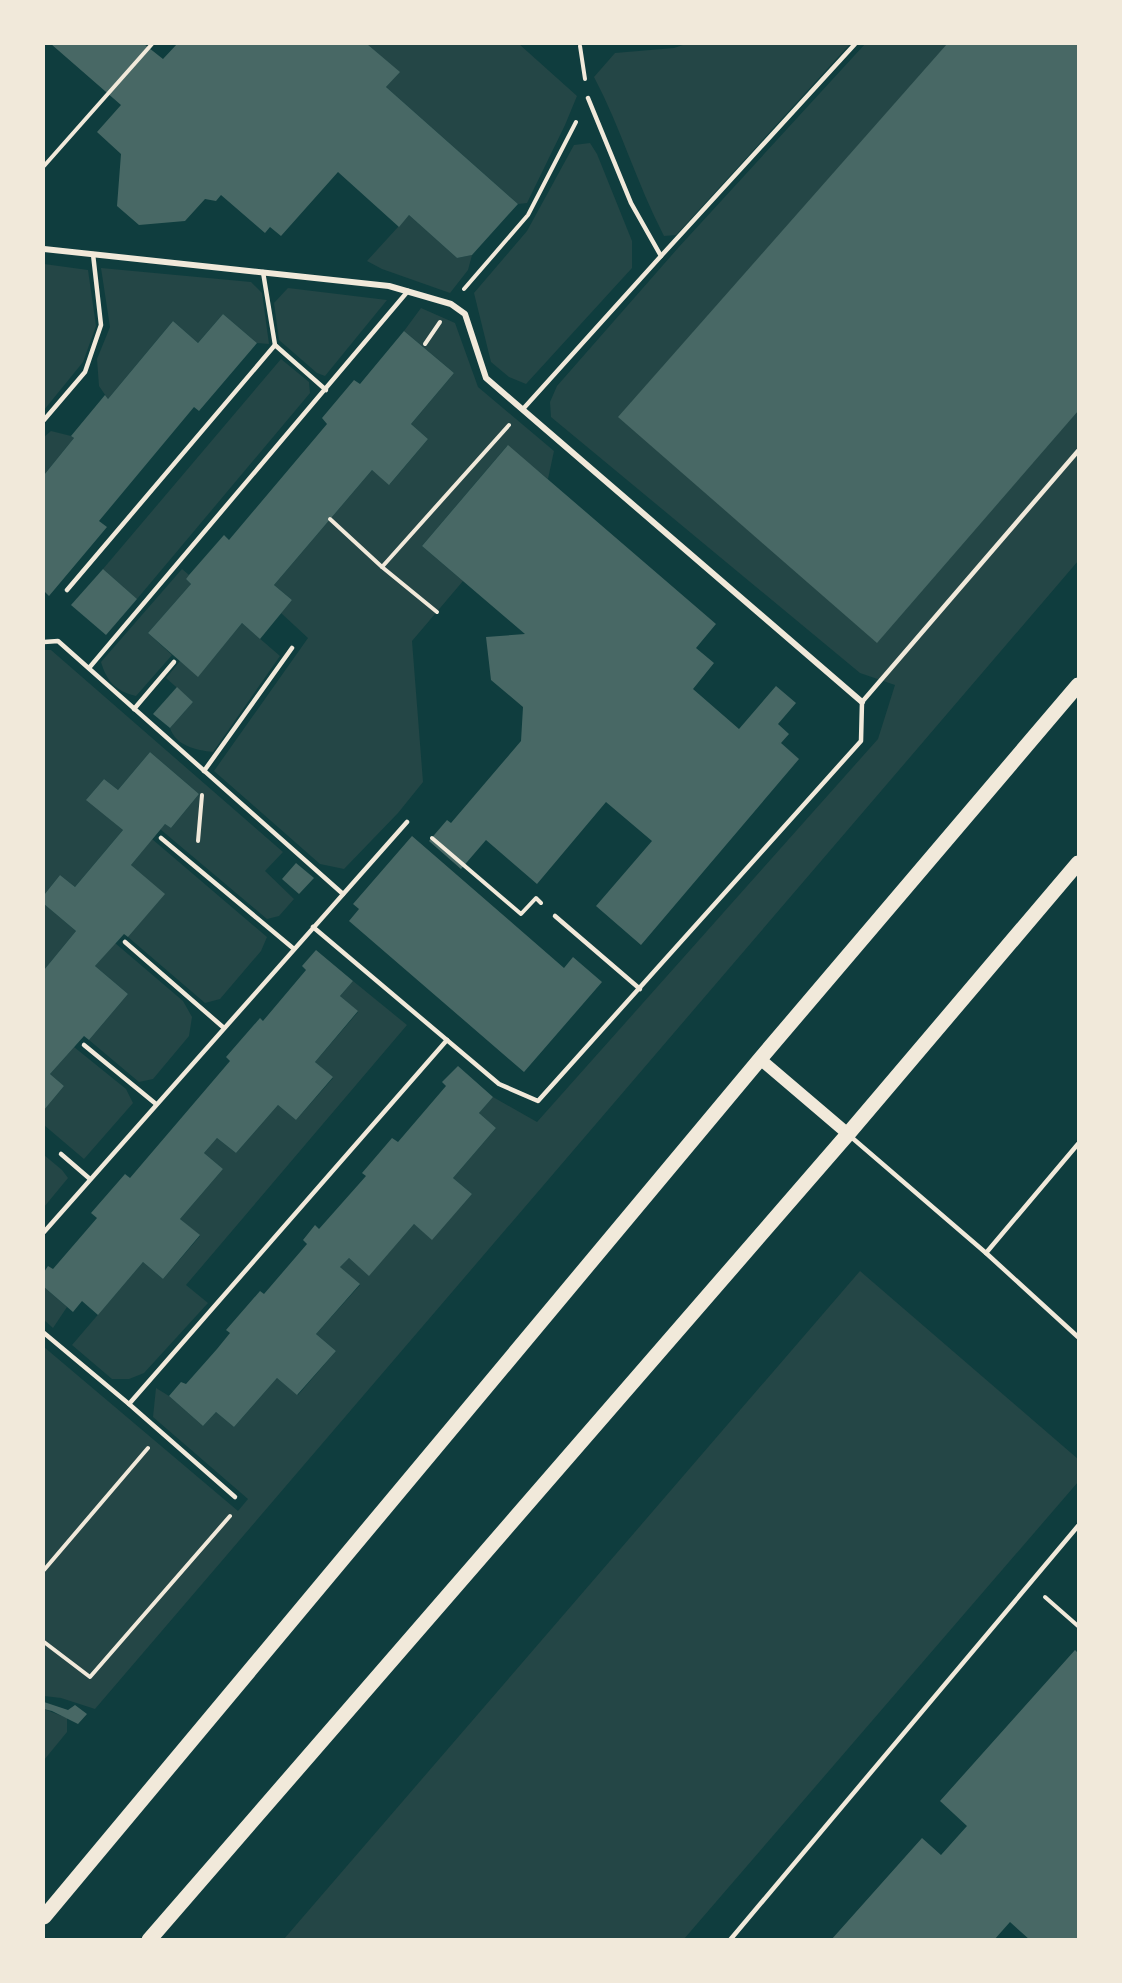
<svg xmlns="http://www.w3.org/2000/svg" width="1122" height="1983" viewBox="0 0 1122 1983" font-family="Bitter,serif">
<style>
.green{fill:#244646}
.building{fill:#486865}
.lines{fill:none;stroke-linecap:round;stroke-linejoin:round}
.path{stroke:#f1e9da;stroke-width:4}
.service{stroke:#f1e9da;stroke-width:4.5}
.minor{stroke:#f1e9da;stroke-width:6}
.secondary{stroke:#f1e9da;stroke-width:12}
.primary{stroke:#f1e9da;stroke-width:15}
</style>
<rect width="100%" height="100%" fill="#0f3d3e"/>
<g class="green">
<polygon points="367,44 519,44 577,96 565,125 527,203 518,204 386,87 399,72"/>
<path d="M686,44h164l-174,191 -12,1c-27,-52 -43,-108 -70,-159l21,-24 59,-5z"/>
<polygon points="865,44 1078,44 1078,561 95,1709 61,1698 44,1696 44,1347 238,1511 248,1499 153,1417 156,1388 169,1396 203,1426 216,1412 234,1427 277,1378 298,1395 336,1351 316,1334 360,1285 340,1267 349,1258 369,1275 414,1224 432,1239 472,1194 453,1178 496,1128 479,1113 493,1097 537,1122 878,739 895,685 860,673 551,417 550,402 557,386 678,248"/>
<polygon points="590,143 597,154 632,241 632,268 526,384 509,377 491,362 474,293 527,231 574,145"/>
<polygon points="409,215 457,258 472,255 468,270 450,293 382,269 367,261"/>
<polygon points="44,264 88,270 96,326 83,362 44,410"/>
<polygon points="101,268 251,282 262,293 269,344 257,343 223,314 198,343 173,321 108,399 99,386 97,359 110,327"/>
<polygon points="288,288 387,300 325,376 317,373 279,340 274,303"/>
<polygon points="421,308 455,323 478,387 554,451 548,479 507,446 422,546 463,581 412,641 423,782 398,813 344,869 320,864 214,771 308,638 281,613 292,600 274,585 372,470 390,484 428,439 411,424 454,373 404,331"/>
<polygon points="281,359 309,382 310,393 137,599 103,569"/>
<polygon points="51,431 71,436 74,438 44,475 44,437"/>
<path d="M182,569l7,6 -3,4 5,5 -43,49 24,22 -36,41c-20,-5 -29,-14 -35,-34z"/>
<path d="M242,623l38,33 -67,96c-17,-2 -37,-6 -43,-24l23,-26 -27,-24 14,-17 18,15z"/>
<polygon points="44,650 51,650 283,852 265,871 294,899 279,916 267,919 160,829 165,824 171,828 199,794 150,752 118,790 104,779 87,799 123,830 75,887 60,875 44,895"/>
<polygon points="152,839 267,937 261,951 220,999 205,1003 128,937 164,894 131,865"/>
<polygon points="44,904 76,931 44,970"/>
<polygon points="115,943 183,1001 192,1017 189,1036 153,1079 139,1082 89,1040 128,994 95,966"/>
<polygon points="353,981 407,1025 186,1285 208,1303 144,1373 129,1379 112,1379 72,1345 143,1262 163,1279 200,1236 180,1219 223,1169 204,1153 217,1138 236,1153 278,1105 296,1120 333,1078 315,1062 358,1012 340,996"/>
<polygon points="74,1047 126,1089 133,1103 84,1159 44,1125 44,1110 64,1086 50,1074"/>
<polygon points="44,1155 62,1170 68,1178 44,1207"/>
<polygon points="860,1271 1078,1459 1078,1482 684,1939 284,1939"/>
<polygon points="44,1287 67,1307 53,1328 44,1320"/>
<polygon points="44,1709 67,1718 67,1732 44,1760"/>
</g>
<g class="building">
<polygon points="51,44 144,44 163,59 177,44 367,44 400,72 386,87 518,204 472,255 457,258 409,215 399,227 338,172 281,236 270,227 265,233 221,195 216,201 205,199 185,221 139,225 117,206 121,154 97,132 121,105"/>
<polygon points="947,44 1078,44 1078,411 877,643 618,417"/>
<polygon points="223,314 257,343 199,411 194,407 99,521 107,527 49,596 44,591 44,475 74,438 71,436 105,395 108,399 173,321 198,343"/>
<polygon points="404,331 454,373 411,424 428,439 389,485 372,470 274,585 292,600 260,639 242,623 198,677 148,633 191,584 186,579 189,575 224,535 229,540 327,424 322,418 354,380 360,384"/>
<polygon points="508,445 716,624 696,648 714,663 693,689 739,729 776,686 796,703 778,724 789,734 781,743 799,759 641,945 596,906 652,841 606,802 537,884 486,840 461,869 429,841 447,820 451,823 521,741 523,707 491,680 486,637 525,634 422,546"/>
<polygon points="103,569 137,599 106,635 71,605"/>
<polygon points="177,687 193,702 170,728 153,714"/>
<polygon points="150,752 199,794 171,828 165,824 131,865 165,894 128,937 124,934 95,966 128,994 89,1040 84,1036 50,1074 64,1086 44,1110 44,970 76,931 44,904 44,895 60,875 75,887 123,830 86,800 104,779 118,790"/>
<polygon points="412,836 564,968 573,957 602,982 524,1072 349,921 359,909 353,904"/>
<polygon points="296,863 314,878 299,894 282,879"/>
<polygon points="316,950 353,981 340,996 358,1011 315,1062 333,1077 296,1120 278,1105 236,1153 217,1138 204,1153 223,1169 180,1219 200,1235 163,1279 143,1262 98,1315 82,1301 73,1312 44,1287 44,1272 48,1266 53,1269 97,1218 91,1213 125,1174 130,1178 230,1061 226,1057 260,1018 263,1021 306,970 302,966"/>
<polygon points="458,1066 493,1097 479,1113 496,1128 453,1178 472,1194 432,1240 414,1224 369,1276 349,1258 340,1267 360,1284 316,1334 336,1351 297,1395 277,1378 234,1427 216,1412 203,1426 169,1396 181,1382 186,1384 217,1349 230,1333 226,1330 260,1291 264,1294 307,1244 303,1240 315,1225 319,1229 366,1176 362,1173 392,1138 398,1142 446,1086 442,1082"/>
<polygon points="1075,1650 1078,1653 1078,1940 1030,1940 1010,1922 994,1940 831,1940 922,1838 941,1855 967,1826 940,1801"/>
<polygon points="44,1702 68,1710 75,1705 87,1714 78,1724 52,1711 44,1709"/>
</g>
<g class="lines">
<g class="path">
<polyline points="580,46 585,79"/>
<polyline points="44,166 152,44"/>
<polyline points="464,289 528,215 576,122"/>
<polyline points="425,344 440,322"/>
<polyline points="330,519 382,567 437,612"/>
<polyline points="382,567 509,425"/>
<polyline points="432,838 521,914 536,898 541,903"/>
<polyline points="198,841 202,795"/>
<polyline points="44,1570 148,1448"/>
<polyline points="1045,1597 1078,1626"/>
<polyline points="44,1642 90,1677 230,1516"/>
</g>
<g class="service">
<polyline points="661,256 855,44"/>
<polyline points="263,272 275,345 326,390"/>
<polyline points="523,409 661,256 631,203 588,98"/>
<polyline points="44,420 85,372 101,325 93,254"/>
<polyline points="67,590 275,345"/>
<polyline points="44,642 58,641 343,894"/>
<polyline points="89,668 408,291"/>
<polyline points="134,709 174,662"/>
<polyline points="204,771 292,648"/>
<polyline points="161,838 294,949"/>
<polyline points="555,916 640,989"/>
<polyline points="313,927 499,1084 538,1101 861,741 862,702 1078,451"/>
<polyline points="125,942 224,1028"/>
<polyline points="84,1045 156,1104"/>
<polyline points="850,1136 986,1253 1078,1337"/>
<polyline points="61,1154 90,1179"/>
<polyline points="44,1232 407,822"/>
<polyline points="986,1253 1078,1144"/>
<polyline points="44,1333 129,1404 235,1497"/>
<polyline points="129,1404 447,1040"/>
<polyline points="730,1940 1078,1526"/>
</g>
<polyline class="minor" points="44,249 389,286 451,304 465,314 486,378 862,702"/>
<polyline class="secondary" points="760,1059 848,1134"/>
<g class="primary">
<polyline points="44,1917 760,1059 1078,685"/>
<polyline points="149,1940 848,1134 1078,863"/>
</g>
</g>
<rect width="1122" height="1983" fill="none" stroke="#f1e9da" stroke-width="90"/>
</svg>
